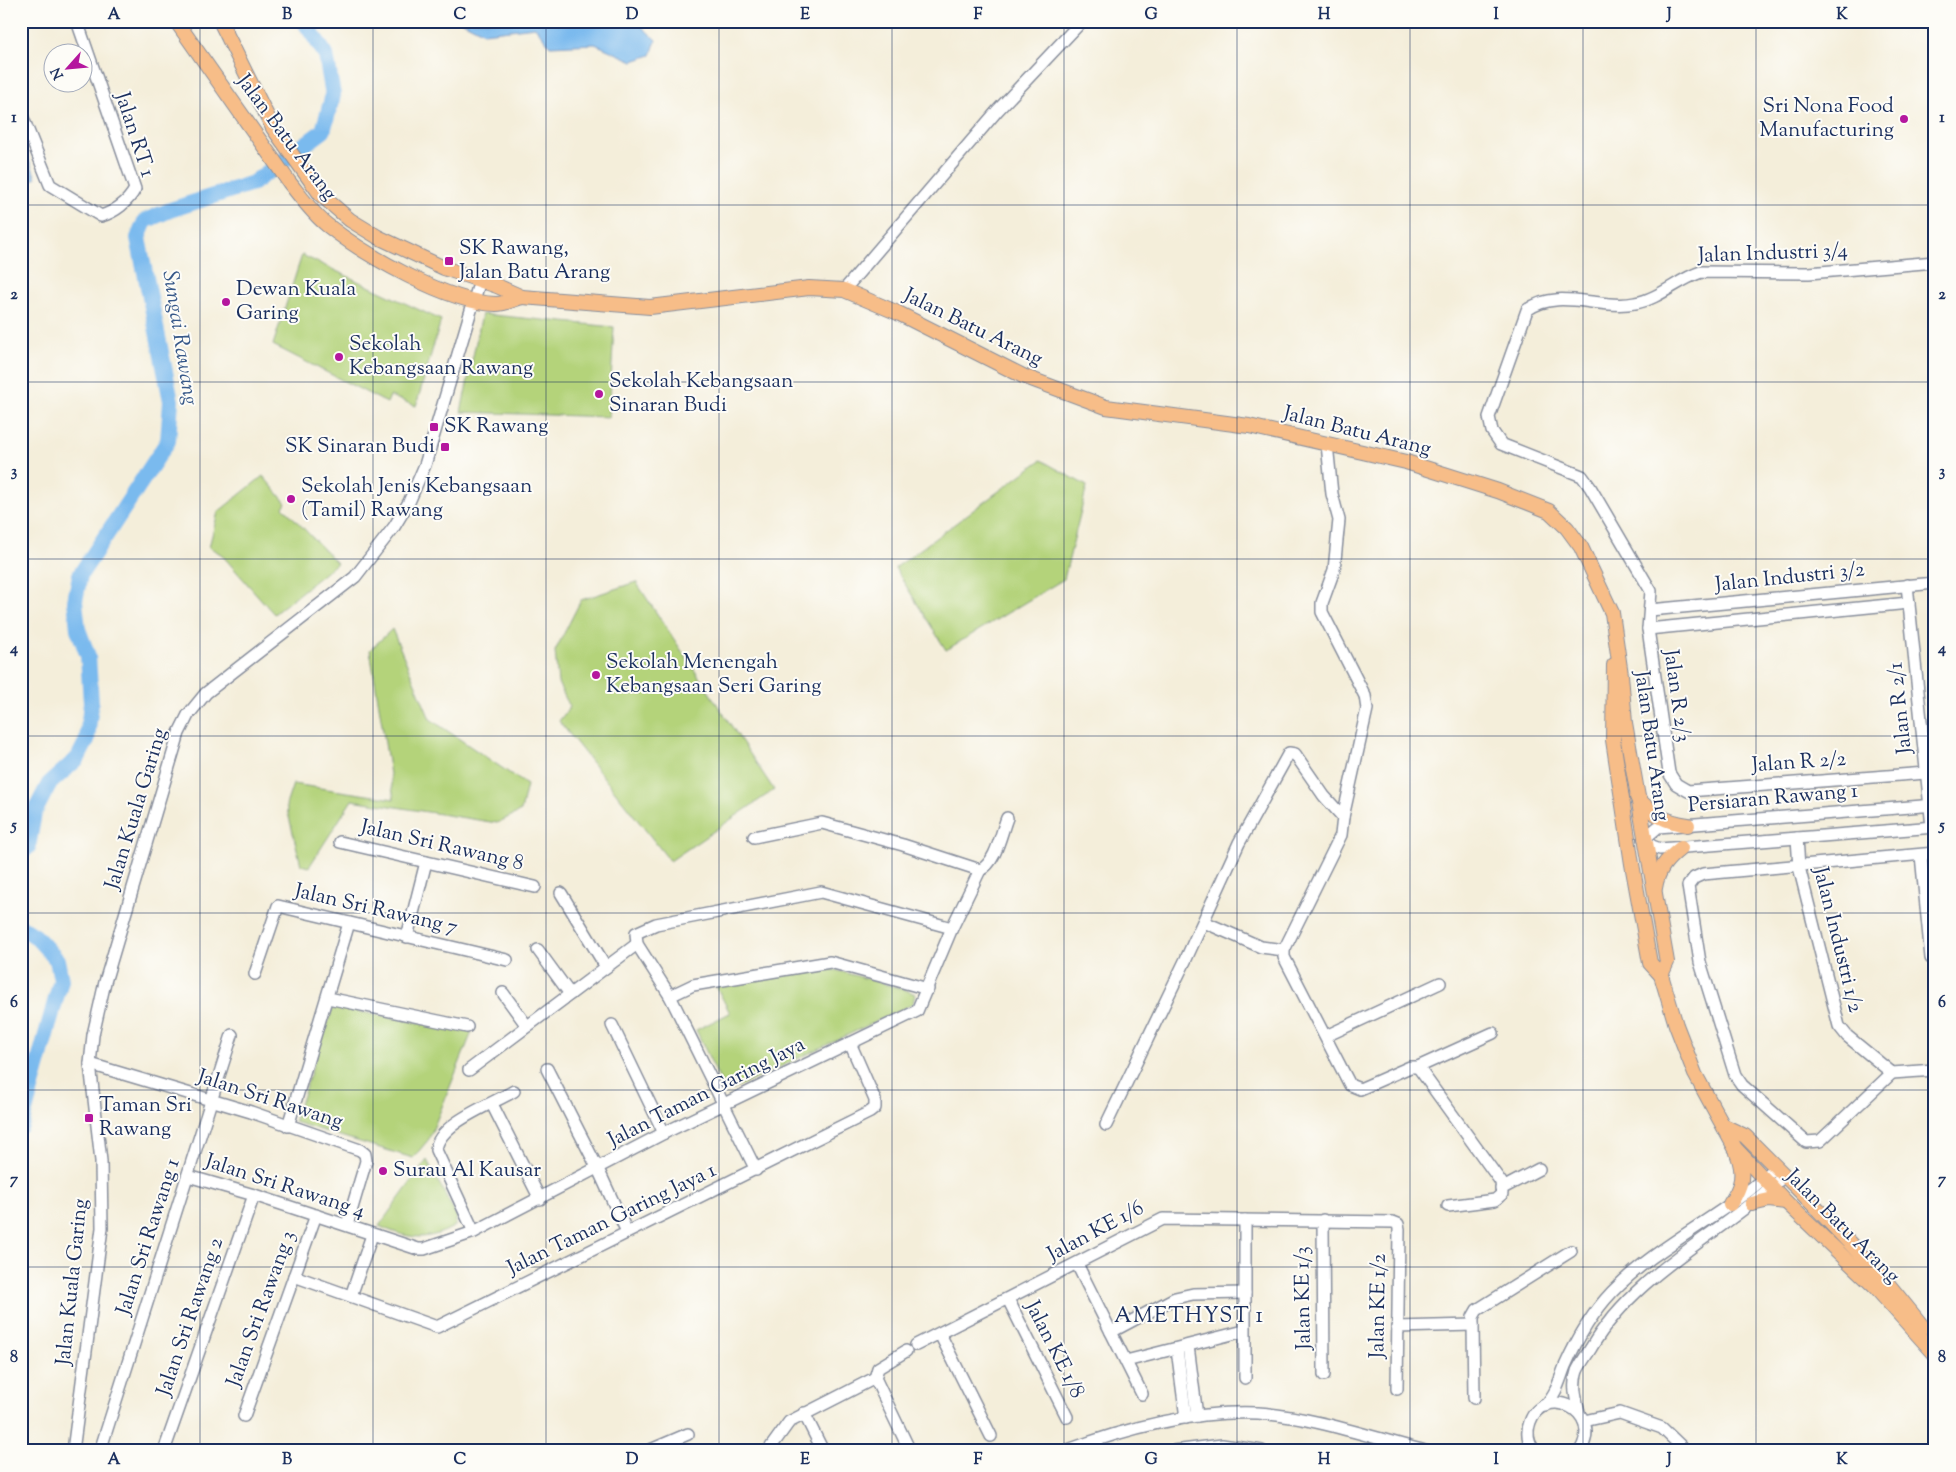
<svg xmlns="http://www.w3.org/2000/svg" width="1956" height="1472" viewBox="0 0 1956 1472" font-family="'Sorts Mill Goudy',serif">
<style>
.green{fill:#b4d37a;stroke:#68816c}
.water{fill:#7abaee;stroke:#4a74a6}
.lines{fill:none;stroke-linecap:round;stroke-linejoin:round}
.river{stroke:#7abaee;stroke-width:16}
.minor-casing{stroke:#888e9c;stroke-width:14}
.major-casing{stroke:#888e9c;stroke-width:16}
.minor{stroke:#fff;stroke-width:11}
.major{stroke:#f7bd88;stroke-width:14}
.grid{fill:none;stroke:#1b2f5e;stroke-width:1;stroke-opacity:0.55}
.poi-dot{fill:#b5179e;stroke:#fdfcf7;stroke-width:2}
.labels{text-anchor:middle;dominant-baseline:central;stroke-width:4;stroke-linejoin:round;paint-order:stroke}
.poi-label{font-size:21px;fill:#1b2f5e;stroke:#fdfcf7;text-anchor:start}
.street-label{font-size:21px;fill:#1b2f5e;stroke:#fdfcf7}
.water-label{font-size:22px;font-style:italic;fill:#385989;stroke:#fdfcf7}
.neighbourhood-label{font-size:22px;letter-spacing:1px;fill:#1b2f5e;stroke:#fdfcf7}
.neatline{fill:none;stroke:#1b2f5e;stroke-width:2}
.grid-label{font-size:16px;text-anchor:middle;font-weight:bold;fill:#1b2f5e}
</style>
<rect width="100%" height="100%" fill="#fdfcf7"/>
<filter id="ink" filterUnits="userSpaceOnUse"><feTurbulence type="fractalNoise" baseFrequency=".02" numOctaves="2"/><feDisplacementMap in="SourceGraphic" scale="10" xChannelSelector="R" yChannelSelector="G"/><feConvolveMatrix kernelMatrix="1 2 1 2 8 2 1 2 1" color-interpolation-filters="sRGB"/></filter>
<filter id="wash" filterUnits="userSpaceOnUse"><feTurbulence type="fractalNoise" baseFrequency=".0096" numOctaves="4" result="noise"/><feDisplacementMap in="SourceGraphic" scale="20" xChannelSelector="R" yChannelSelector="G"/><feGaussianBlur stdDeviation="1.12" result="paint"/><feColorMatrix in="noise" values="0 0 0 0 0 0 0 0 0 0 0 0 0 0 0 0 0 1.4 0 .05"/><feComposite in="paint" operator="in"/></filter>
<g filter="url(#wash)">
<rect width="100%" height="100%" fill="#f4eeda"/>
<g class="green">
<polygon points="302,255 441,320 416,406 390,396 387,403 273,345"/>
<polygon points="482,314 614,327 609,417 461,412"/>
<polygon points="1041,460 1087,486 1064,579 946,650 895,568"/>
<polygon points="263,476 286,503 283,507 337,563 274,614 221,554 209,547 218,512"/>
<polygon points="636,582 774,790 670,861 559,721 570,707 558,683 555,651 581,600"/>
<polygon points="392,629 430,719 527,785 521,811 497,823 352,800 309,867 301,865 286,805 293,784 394,799 370,650"/>
<polygon points="819,970 836,970 906,990 915,994 913,1004 732,1090 723,1087 696,1030 730,1013 716,986"/>
<polygon points="333,1007 472,1032 429,1139 413,1158 294,1122"/>
<path d="M427,1160l30,57 -2,9c-28,16 -47,13 -76,0z"/>
</g>
<g class="water">
<polygon points="461,21 636,21 656,40 651,55 633,61 595,44 550,46 535,27 484,33"/>
<polygon points="21,139 36,178 30,181 21,175"/>
</g>
<g class="lines">
<g class="river">
<polyline points="21,853 28,847 34,813 49,784 78,758 87,740 91,703 88,656 78,629 75,601 80,575 168,441 171,401 138,238 145,221 170,210 253,183 323,131 333,95 326,55 304,21"/>
<polyline points="21,927 35,936 57,960 61,980 21,1126"/>
</g>
</g>
</g>
<g filter="url(#ink)">
<g class="lines">
<defs>
<g id="minor">
<path d="M21,113l29,72 51,31c14,-4 27,-14 34,-27l-58,-168"/>
<polyline points="844,290 997,111 1082,21"/>
<polyline points="1327,444 1332,494 1339,520 1334,570 1322,603 1322,612 1365,696 1367,709 1343,817 1341,835 1284,950 1284,957 1350,1085 1360,1089 1410,1067 1418,1067 1493,1033"/>
<polyline points="1907,585 1932,827"/>
<polyline points="1650,610 1935,583"/>
<polyline points="1648,629 1909,603"/>
<path d="M1926,773l-238,18 -12,-7 -7,-11 -21,-144 3,-38 -61,-104 -8,-11 -81,-32 -9,-13 -3,-14 38,-107c31,-23 73,0 108,-7 24,-4 44,-24 66,-31l108,1 126,-11"/>
<polyline points="1935,805 1658,827 1644,839 1652,846 1660,849 1935,827"/>
<polyline points="754,837 822,823 903,845 980,870"/>
<polyline points="1797,838 1799,867 1839,1026 1847,1036 1892,1073 1935,1070"/>
<polyline points="340,842 535,887"/>
<polyline points="1921,855 1931,958 1935,960"/>
<path d="M980,870c16,-7 21,-37 27,-52"/>
<polyline points="561,893 606,967"/>
<polyline points="1204,922 1261,947 1284,950"/>
<polyline points="407,937 426,862"/>
<polyline points="538,950 570,994"/>
<polyline points="255,974 278,906 507,960"/>
<polyline points="503,993 527,1026"/>
<polyline points="670,996 693,985 830,962 928,989"/>
<polyline points="328,998 467,1027"/>
<polyline points="612,1025 664,1133"/>
<polyline points="1326,1036 1440,983"/>
<polyline points="90,1064 251,1112 360,1150 365,1154 366,1161 347,1225"/>
<polyline points="1418,1067 1501,1182 1502,1194 1495,1200 1448,1206"/>
<polyline points="547,1069 598,1169 627,1232"/>
<polyline points="469,1070 637,944"/>
<polyline points="1892,1073 1820,1141 1806,1142 1742,1085 1735,1075 1700,962 1688,886 1694,878 1703,874 1935,853"/>
<polyline points="492,1104 540,1199"/>
<polyline points="1106,1125 1186,959 1239,843 1289,753 1295,754 1324,796 1343,817"/>
<polyline points="288,1126 349,923"/>
<polyline points="756,1170 670,996 637,944 636,933 656,924 821,892 952,928"/>
<polyline points="188,1176 254,1195 418,1249 424,1249 474,1232 664,1133 917,1011 952,928 980,870"/>
<polyline points="1501,1189 1539,1169"/>
<polyline points="1323,1220 1324,1375"/>
<path d="M474,1232l-38,-82c2,-27 57,-46 78,-59"/>
<polyline points="1077,1264 1142,1394"/>
<polyline points="294,1276 437,1327 870,1112 875,1108 875,1100 850,1043"/>
<polyline points="351,1296 372,1235"/>
<polyline points="1008,1299 1067,1417"/>
<polyline points="1397,1327 1473,1325"/>
<polyline points="1111,1332 1175,1298 1193,1294 1245,1293"/>
<polyline points="940,1334 991,1436"/>
<polyline points="916,1345 1163,1219 1393,1222 1398,1224 1399,1229 1397,1389"/>
<polyline points="1188,1346 1197,1416"/>
<polyline points="1177,1349 1186,1418"/>
<polyline points="1126,1361 1244,1331"/>
<polyline points="875,1378 910,1451"/>
<polyline points="875,1378 878,1368 906,1351"/>
<polyline points="1245,1378 1245,1220"/>
<polyline points="1474,1398 1473,1325 1473,1317 1477,1310 1571,1251"/>
<path d="M1545,1406c13,-16 13,-22 20,-40 12,-27 27,-53 47,-74 48,-50 115,-77 164,-125"/>
<path d="M1579,1412c-3,-13 -7,-27 -2,-41 3,-7 9,-15 14,-23 44,-76 131,-114 194,-173"/>
<polyline points="804,1413 823,1451"/>
<polyline points="244,1416 316,1215"/>
<polyline points="1584,1421 1620,1413 1662,1428 1686,1451"/>
<polyline points="73,1451 102,1228 101,1161 90,1064 93,1035 105,982 179,733 188,715 206,693 355,577 394,527 409,502 425,465 480,280"/>
<polyline points="100,1451 232,1035"/>
<polyline points="164,1451 254,1195"/>
<polyline points="648,1451 688,1434"/>
<polyline points="768,1451 789,1422 875,1378"/>
<path d="M1065,1451c59,-22 130,-41 193,-38 56,4 112,24 167,38"/>
<polyline points="1173,1451 1222,1445 1262,1451"/>
<polyline points="1518,1451 1531,1445"/>
<path d="M1534,1451c-6,-9 -8,-19 -4,-29 14,-39 75,-12 50,29"/>
</g>
<g id="major">
<path d="M176,21l113,161c12,15 23,31 38,43 38,30 121,78 169,79 9,0 18,-5 26,-7"/>
<polyline points="220,21 273,128 321,195 350,220 378,237 444,268 497,286 522,297 650,307 809,288 844,290 898,313 1023,376 1106,407 1249,426 1406,462 1498,491 1549,511 1567,528 1581,547 1612,613 1621,675 1625,723 1667,962 1661,975 1676,1025 1695,1074 1735,1148 1786,1202 1875,1287 1935,1354"/>
<polyline points="1614,665 1613,740 1632,864 1650,963 1661,975"/>
<path d="M1637,797c14,17 29,25 51,28"/>
<path d="M1655,888c3,-19 11,-28 26,-40"/>
<polyline points="1724,1126 1745,1136 1800,1191 1884,1279 1923,1327"/>
<path d="M1730,1204c12,-18 15,-30 7,-51"/>
<polyline points="1752,1204 1769,1200 1786,1202"/>
</g>
</defs>
<use href="#minor" class="minor-casing"/>
<use href="#major" class="major-casing"/>
<use href="#minor" class="minor"/>
<use href="#major" class="major"/>
</g>
</g>
<path class="grid" d="M200,21v1430M373,21v1430M546,21v1430M719,21v1430M892,21v1430M1064,21v1430M1237,21v1430M1410,21v1430M1583,21v1430M1756,21v1430M21,205h1914M21,382h1914M21,559h1914M21,736h1914M21,913h1914M21,1090h1914M21,1267h1914"/>
<g class="poi-dot">
<circle cx="1904" cy="119" r="5"/>
<rect x="444" y="256" width="10" height="10" rx="2.5"/>
<circle cx="226" cy="302" r="5"/>
<circle cx="339" cy="357" r="5"/>
<circle cx="599" cy="394" r="5"/>
<rect x="429" y="422" width="10" height="10" rx="2.5"/>
<rect x="440" y="442" width="10" height="10" rx="2.5"/>
<circle cx="291" cy="499" r="5"/>
<circle cx="596" cy="675" r="5"/>
<rect x="84" y="1113" width="10" height="10" rx="2.5"/>
<circle cx="383" cy="1171" r="5"/>
</g>
<g class="labels">
<g class="poi-label">
<text x="1894" y="107" text-anchor="end">Sri Nona Food<tspan x="1894" dy="24">Manufacturing</tspan></text>
<text x="459" y="249">SK Rawang,<tspan x="459" dy="24">Jalan Batu Arang</tspan></text>
<text x="236" y="290">Dewan Kuala<tspan x="236" dy="24">Garing</tspan></text>
<text x="349" y="345">Sekolah<tspan x="349" dy="24">Kebangsaan Rawang</tspan></text>
<text x="609" y="382">Sekolah Kebangsaan<tspan x="609" dy="24">Sinaran Budi</tspan></text>
<text x="444" y="427">SK Rawang</text>
<text x="435" y="447" text-anchor="end">SK Sinaran Budi</text>
<text x="301" y="487">Sekolah Jenis Kebangsaan<tspan x="301" dy="24">(Tamil) Rawang</tspan></text>
<text x="606" y="663">Sekolah Menengah<tspan x="606" dy="24">Kebangsaan Seri Garing</tspan></text>
<text x="99" y="1106">Taman Sri<tspan x="99" dy="24">Rawang</tspan></text>
<text x="393" y="1171">Surau Al Kausar</text>
</g>
<g class="street-label">
<text transform="translate(134 135) rotate(72)">Jalan RT 1</text>
<text transform="translate(286 138) rotate(53)">Jalan Batu Arang</text>
<text transform="translate(1773 254) rotate(-2)">Jalan Industri 3/4</text>
<text transform="translate(973 328) rotate(26)">Jalan Batu Arang</text>
<text transform="translate(1357 432) rotate(14)">Jalan Batu Arang</text>
<text transform="translate(1790 578) rotate(-6)">Jalan Industri 3/2</text>
<text transform="translate(1676 696) rotate(82)">Jalan R 2/3</text>
<text transform="translate(1901 708) rotate(-96)">Jalan R 2/1</text>
<text transform="translate(1651 746) rotate(82)">Jalan Batu Arang</text>
<text transform="translate(1799 763) rotate(-4)">Jalan R 2/2</text>
<text transform="translate(1773 799) rotate(-5)">Persiaran Rawang 1</text>
<text transform="translate(137 809) rotate(-73)">Jalan Kuala Garing</text>
<text transform="translate(442 846) rotate(13)">Jalan Sri Rawang 8</text>
<text transform="translate(376 910) rotate(13)">Jalan Sri Rawang 7</text>
<text transform="translate(1837 940) rotate(76)">Jalan Industri 1/2</text>
<text transform="translate(707 1093) rotate(-27)">Jalan Taman Garing Jaya</text>
<text transform="translate(270 1100) rotate(18)">Jalan Sri Rawang</text>
<text transform="translate(285 1187) rotate(18)">Jalan Sri Rawang 4</text>
<text transform="translate(612 1220) rotate(-26)">Jalan Taman Garing Jaya 1</text>
<text transform="translate(1842 1227) rotate(45)">Jalan Batu Arang</text>
<text transform="translate(1096 1232) rotate(-28)">Jalan KE 1/6</text>
<text transform="translate(149 1237) rotate(-72)">Jalan Sri Rawang 1</text>
<text transform="translate(73 1282) rotate(-84)">Jalan Kuala Garing</text>
<text transform="translate(1304 1298) rotate(-91)">Jalan KE 1/3</text>
<text transform="translate(1379 1306) rotate(-89)">Jalan KE 1/2</text>
<text transform="translate(262 1309) rotate(-70)">Jalan Sri Rawang 3</text>
<text transform="translate(191 1317) rotate(-71)">Jalan Sri Rawang 2</text>
<text transform="translate(1054 1350) rotate(63)">Jalan KE 1/8</text>
</g>
<g class="water-label">
<text transform="translate(179 338) rotate(81)">Sungai Rawang</text>
</g>
<g class="neighbourhood-label">
<text x="1189" y="1317">AMETHYST 1</text>
</g>
</g>
<rect width="1956" height="1472" fill="none" stroke="#fdfcf7" stroke-width="55"/>
<g transform="translate(68 68) rotate(243)"><circle r="24" fill="#fdfcf7" stroke="#a3aaba"/>
<path d="M0-4L9 19L0 12L-9 19Z" fill="#b5179e"/>
<text y="-8" font-size="14" font-weight="bold" text-anchor="middle" fill="#1b2f5e">N</text>
</g>
<rect x="28" y="28" width="1900" height="1416" class="neatline"/>
<g class="grid-label">
<text x="114" y="19">A</text>
<text x="287" y="19">B</text>
<text x="460" y="19">C</text>
<text x="632" y="19">D</text>
<text x="805" y="19">E</text>
<text x="978" y="19">F</text>
<text x="1151" y="19">G</text>
<text x="1324" y="19">H</text>
<text x="1496" y="19">I</text>
<text x="1669" y="19">J</text>
<text x="1842" y="19">K</text>
<text x="14" y="122">1</text>
<text x="1942" y="122">1</text>
<text x="14" y="299">2</text>
<text x="1942" y="299">2</text>
<text x="14" y="476">3</text>
<text x="1942" y="476">3</text>
<text x="14" y="653">4</text>
<text x="1942" y="653">4</text>
<text x="14" y="830">5</text>
<text x="1942" y="830">5</text>
<text x="14" y="1007">6</text>
<text x="1942" y="1007">6</text>
<text x="14" y="1184">7</text>
<text x="1942" y="1184">7</text>
<text x="14" y="1362">8</text>
<text x="1942" y="1362">8</text>
<text x="114" y="1464">A</text>
<text x="287" y="1464">B</text>
<text x="460" y="1464">C</text>
<text x="632" y="1464">D</text>
<text x="805" y="1464">E</text>
<text x="978" y="1464">F</text>
<text x="1151" y="1464">G</text>
<text x="1324" y="1464">H</text>
<text x="1496" y="1464">I</text>
<text x="1669" y="1464">J</text>
<text x="1842" y="1464">K</text>
</g>
</svg>
